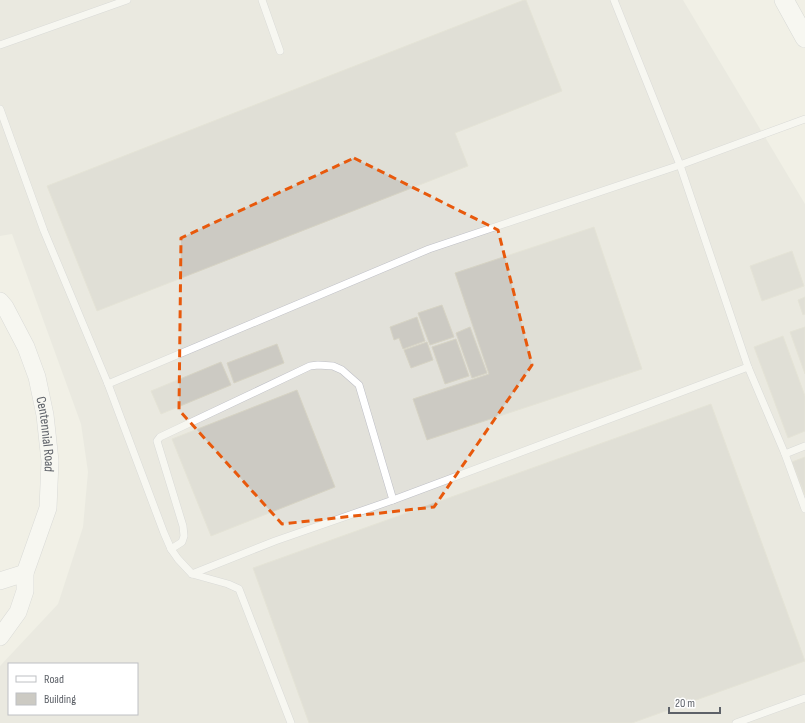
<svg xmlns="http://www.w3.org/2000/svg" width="805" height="723" viewBox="0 0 805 723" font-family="'Sofia Sans Condensed',sans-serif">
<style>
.industrial{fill:#e2e1da;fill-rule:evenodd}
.building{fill:#cccac3;stroke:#d6d3c4}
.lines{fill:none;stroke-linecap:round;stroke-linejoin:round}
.service-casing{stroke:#bebfc6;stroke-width:8}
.tertiary-casing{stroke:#bebfc6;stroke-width:18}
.secondary-casing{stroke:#bbbec5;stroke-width:20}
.service{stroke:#fff;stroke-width:7}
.tertiary{stroke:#fff;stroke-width:17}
.secondary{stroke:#fff;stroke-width:19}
.marked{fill:none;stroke:#e8590c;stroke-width:3;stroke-dasharray:8 5;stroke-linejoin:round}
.labels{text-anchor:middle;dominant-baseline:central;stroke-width:3;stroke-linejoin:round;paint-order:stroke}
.street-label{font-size:14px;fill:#5d6168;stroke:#fff}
</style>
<rect width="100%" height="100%" fill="#f1f0e6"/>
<path class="industrial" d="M0,0h683l122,204v519h-805v-57l58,-62 25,-77 5,-55 -7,-48 -69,-190 -12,2zM9,664h128v50h-128z"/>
<g class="building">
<polygon points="524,0 526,0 562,91 455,133 468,166 97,311 47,186"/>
<polygon points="594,227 642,369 427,440 413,399 489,374 455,273"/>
<polygon points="792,251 804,286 762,301 750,266"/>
<polygon points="805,297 805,314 803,315 798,300"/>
<polygon points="442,305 454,337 430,345 418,313"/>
<polygon points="417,317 425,341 403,349 399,338 394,340 390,327"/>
<polygon points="470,327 487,373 472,378 456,333"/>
<polygon points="805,327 805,374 790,332"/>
<polygon points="783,336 805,396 805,431 788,438 754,347"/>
<polygon points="456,339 469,376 445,384 432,347"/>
<polygon points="427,342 433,360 411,368 404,350"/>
<polygon points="277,344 284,363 234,383 227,363"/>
<polygon points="221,362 231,385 161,414 151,391"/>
<polygon points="297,390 335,487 211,536 172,439"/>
<polygon points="711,404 805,661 632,723 309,723 253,568"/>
<polygon points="805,457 805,495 792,462"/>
</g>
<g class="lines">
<defs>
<g id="service">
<polyline points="262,0 280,51"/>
<polyline points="614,0 680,165 748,367 785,454 805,509"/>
<polyline points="0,45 127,0"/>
<polyline points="0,109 44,231 108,384 164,533 171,549 178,559 192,574 228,584 239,589 291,723"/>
<polyline points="108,384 429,249 680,165 805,119"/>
<polyline points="785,454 805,446"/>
<polyline points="171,549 182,542 184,536 183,526 157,441 160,437 310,366 318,365 333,366 342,370 359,385 393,500"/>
<polyline points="192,574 275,541 393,500 748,367"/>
<polyline points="736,723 805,698"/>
</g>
<g id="tertiary">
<path id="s1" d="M0,301l5,6 21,40 11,30 8,38 5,46 -2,47 -23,65v18l-7,21 -18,25"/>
<polyline points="0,581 25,573"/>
</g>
<polyline id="secondary" points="784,0 805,38"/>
</defs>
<use href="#service" class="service-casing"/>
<use href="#tertiary" class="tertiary-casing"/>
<use href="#secondary" class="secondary-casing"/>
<use href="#service" class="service"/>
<use href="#tertiary" class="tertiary"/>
<use href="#secondary" class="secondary"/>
</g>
<path d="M0 0H805V723H0ZM354,158l144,72 34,135 -98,142 -152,17 -103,-114 2,-172z" fill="#f1f0e6" fill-opacity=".55" fill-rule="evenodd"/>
<path class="marked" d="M354,158l144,72 34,135 -98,142 -152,17 -103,-114 2,-172z"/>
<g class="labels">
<g class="street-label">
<text stroke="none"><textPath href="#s1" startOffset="143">Centennial Road</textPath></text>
</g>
</g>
<rect x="8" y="663" width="130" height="52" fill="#ffffff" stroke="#bec0c3"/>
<rect x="16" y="676" width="20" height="6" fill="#ffffff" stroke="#bec0c3"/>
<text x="44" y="683" font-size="12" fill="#5d6168">Road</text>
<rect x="16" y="693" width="20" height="12" fill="#cccac3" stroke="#bec0c3"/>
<text x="44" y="703" font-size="12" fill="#5d6168">Building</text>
<path d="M669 707v6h51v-6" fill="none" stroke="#5d6168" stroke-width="2"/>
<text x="675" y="707" font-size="12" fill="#5d6168" stroke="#ffffff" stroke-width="3" paint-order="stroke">20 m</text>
</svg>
